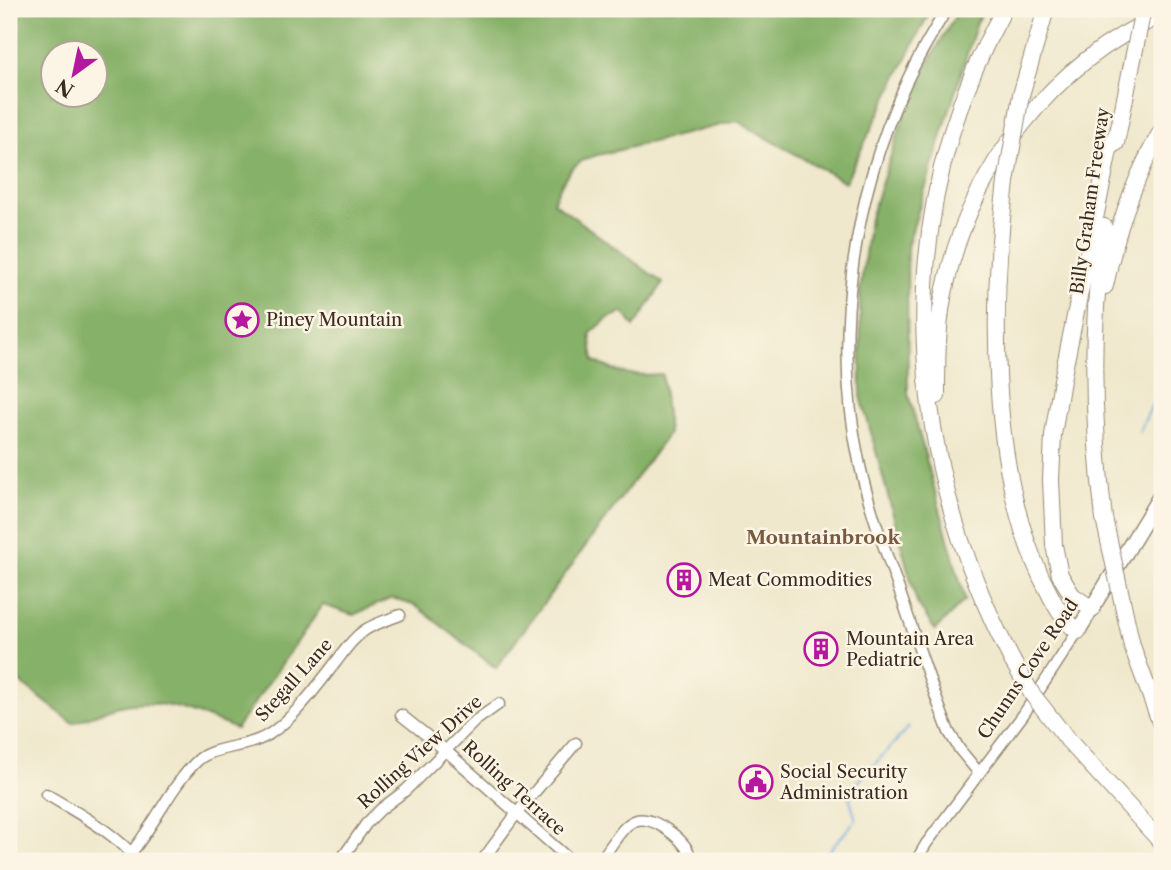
<svg xmlns="http://www.w3.org/2000/svg" width="1171" height="870" viewBox="0 0 1171 870" font-family="'Libre Caslon Text',serif">
<style>
.forest{fill:#86b168;stroke:#606e43;stroke-width:2;fill-rule:evenodd}
.lines{fill:none;stroke-linecap:round;stroke-linejoin:round}
.stream{stroke:#6ca8dd;stroke-width:2}
.minor-casing{stroke:#958975;stroke-width:13}
.major-casing{stroke:#958975;stroke-width:17}
.highway-casing{stroke:#958975;stroke-width:18}
.minor{stroke:#fff;stroke-width:10}
.major{stroke:#fff;stroke-width:14}
.highway{stroke:#fff;stroke-width:16}
.highway-bridge-casing{stroke:#958975;stroke-width:18;stroke-linecap:butt}
.highway-bridge{stroke:#fff;stroke-width:16}
.labels{text-anchor:middle;dominant-baseline:central;stroke-width:5;stroke-linejoin:round;paint-order:stroke}
.street-label{font-size:18px;fill:#3b2a1e;stroke:#fcf5e5}
.poi-label{font-size:18px;fill:#3b2a1e;stroke:#fcf5e5;text-anchor:start}
.neighbourhood-label{font-size:19px;font-weight:bold;fill:#785a40;stroke:#fcf5e5}
</style>
<rect width="100%" height="100%" fill="#fcf5e5"/>
<filter id="ink" filterUnits="userSpaceOnUse"><feTurbulence type="fractalNoise" baseFrequency=".0143" numOctaves="2"/><feDisplacementMap in="SourceGraphic" scale="14" xChannelSelector="R" yChannelSelector="G"/><feConvolveMatrix kernelMatrix="1 2 1 2 8 2 1 2 1" color-interpolation-filters="sRGB"/></filter>
<filter id="wash" filterUnits="userSpaceOnUse"><feTurbulence type="fractalNoise" baseFrequency=".00686" numOctaves="4" result="noise"/><feDisplacementMap in="SourceGraphic" scale="28" xChannelSelector="R" yChannelSelector="G"/><feGaussianBlur stdDeviation="1.57" result="paint"/><feColorMatrix in="noise" values="0 0 0 0 0 0 0 0 0 0 0 0 0 0 0 0 0 1.4 0 .05"/><feComposite in="paint" operator="in"/></filter>
<g filter="url(#wash)">
<rect width="100%" height="100%" fill="#efe8cc"/>
<g class="forest">
<path d="M9,9h922l-86,173 -108,-61 -130,32c-33,5 -42,20 -54,49l110,81 -29,44 -11,-15 -15,6 -18,16 4,27c27,14 38,15 68,13l6,60 -172,234 -80,-62 -24,-8 -39,17 -30,-10 -87,124c-36,-15 -76,-33 -116,-23 -16,4 -32,12 -47,17l-64,-49zM52,52h42v42h-42z"/>
<polygon points="959,9 985,9 977,22 907,247 908,393 965,600 935,630 917,603 861,396 860,291 870,218 913,89"/>
</g>
<g class="lines">
<g class="stream">
<polyline points="1139,432 1162,385"/>
<polyline points="820,861 856,820 848,793 909,727"/>
</g>
</g>
</g>
<g filter="url(#ink)">
<g class="lines">
<defs>
<g id="minor">
<path d="M947,9c-15,24 -29,48 -41,74 -54,116 -74,257 -46,383 9,41 24,81 38,121 17,49 32,97 51,145l11,18 19,23"/>
<polyline points="401,715 445,750 571,861"/>
<path d="M46,794c31,19 69,38 92,67"/>
<path d="M131,853c24,-29 40,-67 66,-92 16,-16 52,-12 74,-28 26,-18 46,-47 65,-71 9,-12 17,-24 29,-32 11,-7 23,-10 35,-15"/>
<polyline points="340,861 366,824 381,809 406,790 475,721 499,704"/>
<polyline points="482,861 517,813 576,743"/>
<path d="M600,861c25,-33 31,-59 73,-27 9,7 17,16 18,27"/>
<polyline points="916,861 926,844 1023,715 1078,631"/>
</g>
<polyline id="major" points="1078,631 1162,493"/>
<g id="highway">
<path d="M1004,9c-115,209 -100,445 9,653"/>
<polyline points="1021,95 1046,9"/>
<polyline points="1116,143 1134,54"/>
<path d="M1006,182c-15,120 -17,287 36,397 10,19 18,40 36,52"/>
<path d="M1104,227c-14,97 -12,194 0,291"/>
<path d="M1105,286c11,-55 29,-108 57,-156"/>
<path d="M937,396c0,-37 0,-76 9,-112 25,-115 107,-222 216,-269"/>
<polyline points="1092,609 1072,595 1060,575 1054,545 1051,480 1053,435 1062,380 1109,150 1117,133"/>
<polyline points="1132,646 1162,727"/>
<polyline points="1068,740 1162,843"/>
</g>
</defs>
<use href="#minor" class="minor-casing"/>
<use href="#major" class="major-casing"/>
<use href="#highway" class="highway-casing"/>
<use href="#minor" class="minor"/>
<use href="#major" class="major"/>
<use href="#highway" class="highway"/>
<defs>
<g id="highway-bridge">
<polyline points="1134,54 1143,9"/>
<polyline points="1006,182 1021,95"/>
<polyline points="1104,518 1132,646"/>
<polyline points="1013,662 1032,694 1068,740"/>
</g>
</defs>
<use href="#highway-bridge" class="highway-bridge-casing"/>
<use href="#highway-bridge" class="highway-bridge"/>
</g>
</g>
<defs>
<symbol id="sight-ring" viewBox="-11 -11 22 22"><circle r="9.5" fill="#fcf5e5" stroke="#b5179e" stroke-width="1.5"/><path d="M0-6L1.8-2.2L6-1.7L2.9 1.2L3.7 5.4L0 3.3L-3.7 5.4L-2.9 1.2L-6-1.7L-1.8-2.2Z" fill="#b5179e"/></symbol>
<symbol id="building-ring" viewBox="-11 -11 22 22"><circle r="9.5" fill="#fcf5e5" stroke="#b5179e" stroke-width="1.5"/><path d="M-4-6H4V6H1V3H-1V6H-4ZM-2.5-4.3h1.7v1.8h-1.7ZM.8-4.3h1.7v1.8H.8ZM-2.5-1h1.7V.8h-1.7ZM.8-1h1.7V.8H.8Z" fill="#b5179e"/></symbol>
<symbol id="civic-ring" viewBox="-11 -11 22 22"><circle r="9.5" fill="#fcf5e5" stroke="#b5179e" stroke-width="1.5"/><path d="M-.6-6.5H3V-4.5H.6V-3L4-1V1h2V6H-6V1h2V-1L-.6-3ZM-1.2 2.5V6h2.4V2.5Z" fill="#b5179e"/></symbol>
</defs>
<g fill-rule="evenodd">
<use href="#sight-ring" x="223" y="301" width="38" height="38"/>
<use href="#building-ring" x="665" y="561" width="38" height="38"/>
<use href="#building-ring" x="802" y="630" width="38" height="38"/>
<use href="#civic-ring" x="737" y="763" width="38" height="38"/>
</g>
<g class="labels">
<g class="street-label">
<text transform="translate(1090 201) rotate(-82)">Billy Graham Freeway</text>
<text transform="translate(1028 669) rotate(-56)">Chunns Cove Road</text>
<text transform="translate(294 680) rotate(-48)">Stegall Lane</text>
<text transform="translate(420 752) rotate(-42)">Rolling View Drive</text>
<text transform="translate(514 788) rotate(42)">Rolling Terrace</text>
</g>
<g class="poi-label">
<text x="266" y="320">Piney Mountain</text>
<text x="708" y="580">Meat Commodities</text>
<text x="846" y="639">Mountain Area<tspan x="846" dy="21">Pediatric</tspan></text>
<text x="780" y="772">Social Security<tspan x="780" dy="21">Administration</tspan></text>
</g>
<g class="neighbourhood-label">
<text x="823" y="537">Mountainbrook</text>
</g>
</g>
<rect width="1171" height="870" fill="none" stroke="#fcf5e5" stroke-width="35"/>
<g transform="translate(74 74) rotate(213)"><circle r="33" fill="#fcf5e5" stroke="#afa495" stroke-width="2"/>
<path d="M0-5L12 26L0 18L-12 26Z" fill="#b5179e"/>
<text y="-10" font-size="19" font-weight="bold" text-anchor="middle" fill="#3b2a1e">N</text>
</g>
</svg>
